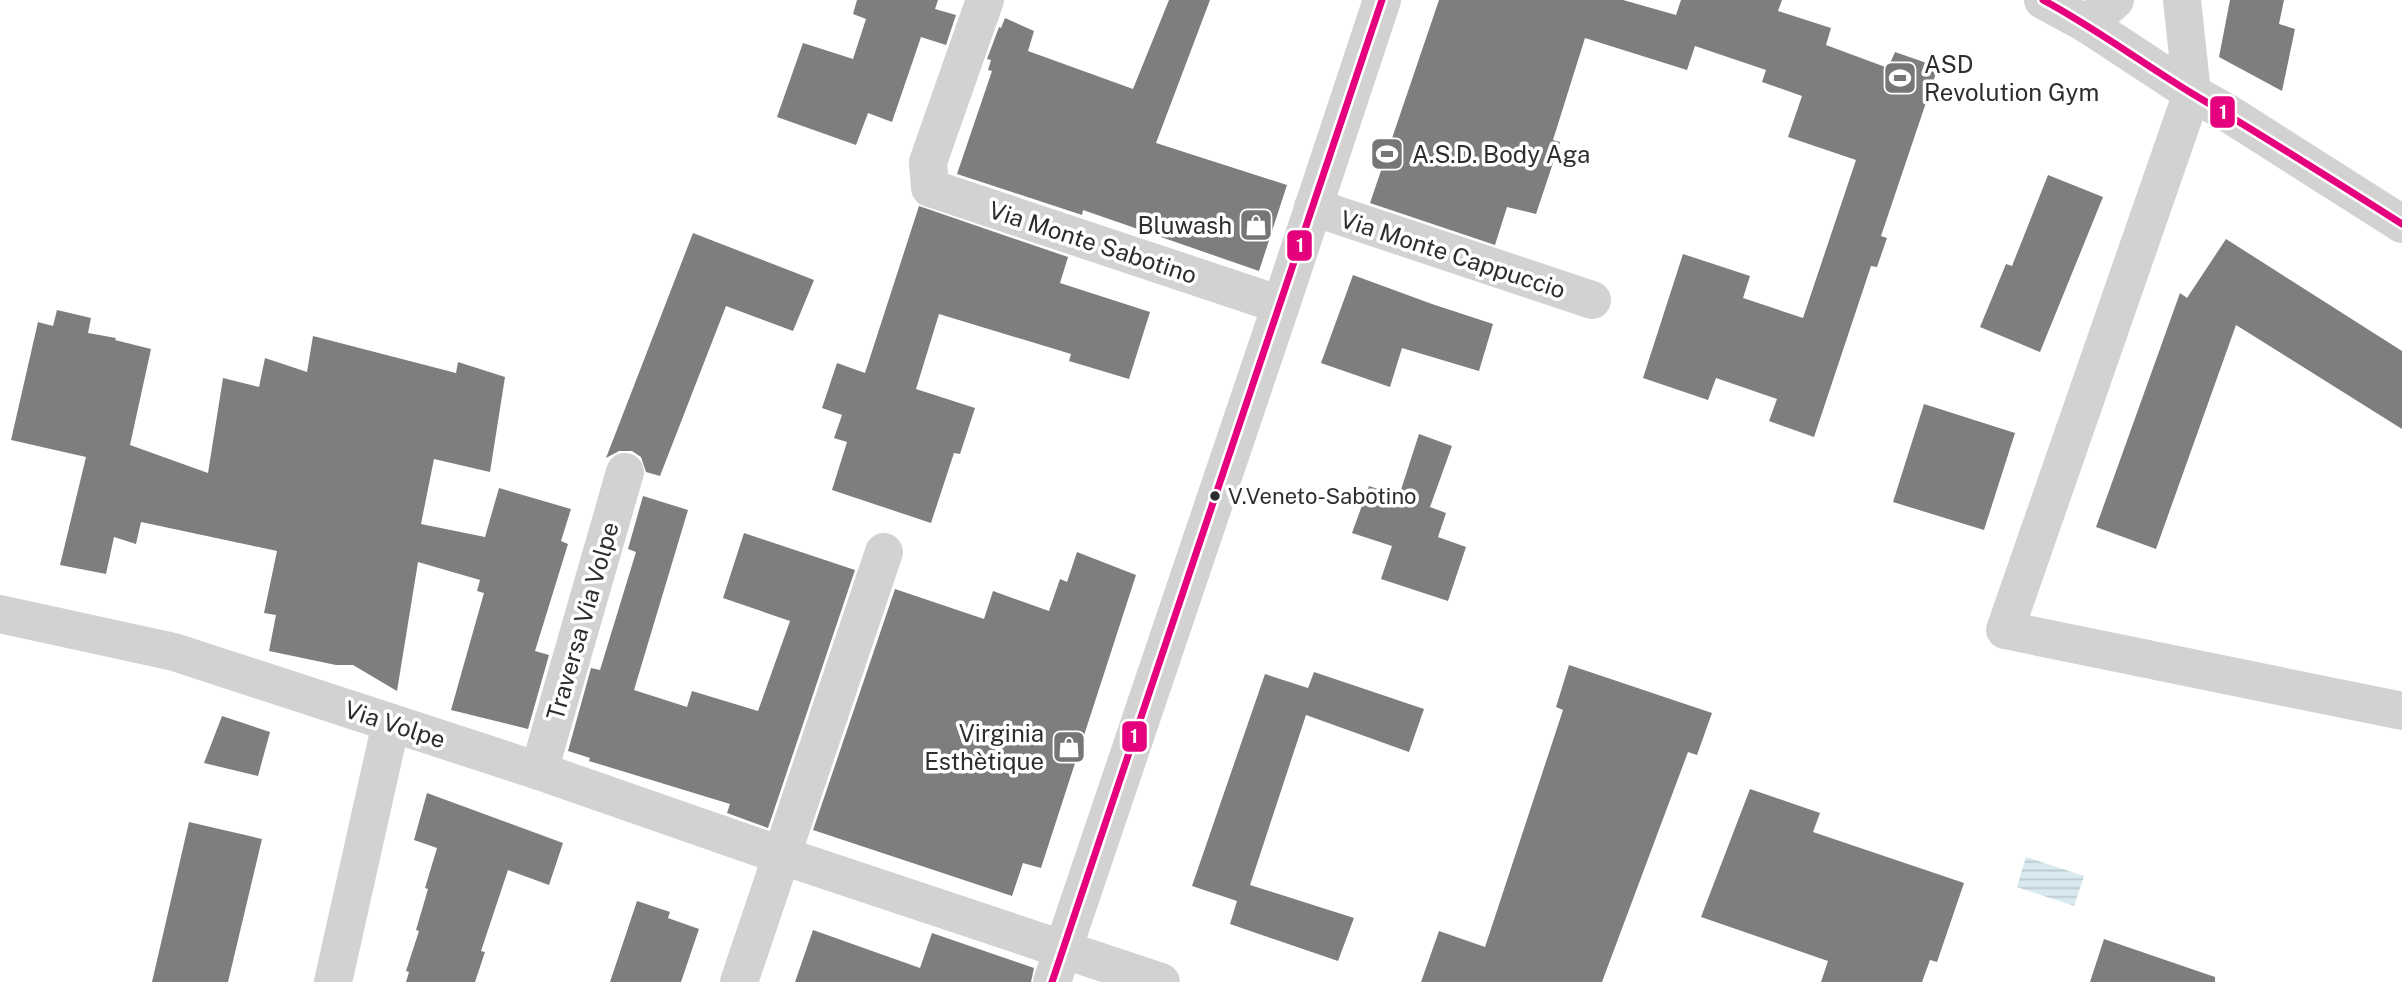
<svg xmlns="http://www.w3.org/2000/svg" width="2402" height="982" viewBox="0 0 2402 982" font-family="'Public Sans',sans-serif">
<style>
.water{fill:url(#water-rules)}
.building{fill:#7e7e7e}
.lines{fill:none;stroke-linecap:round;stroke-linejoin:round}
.minor{stroke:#d2d2d2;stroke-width:38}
.bus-1-casing{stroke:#fff;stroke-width:12}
.bus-1{stroke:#e5007d;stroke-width:7}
.bus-dot{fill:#2d2d2d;stroke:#fff;stroke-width:2.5}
.labels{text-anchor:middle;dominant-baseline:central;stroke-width:7;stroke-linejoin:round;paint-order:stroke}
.bus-label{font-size:22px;fill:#2d2d2d;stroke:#fff;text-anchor:start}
.poi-label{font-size:24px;fill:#2d2d2d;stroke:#fff;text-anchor:start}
.street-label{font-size:24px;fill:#2d2d2d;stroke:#fff}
.line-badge{stroke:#fff;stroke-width:2.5}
.badge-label{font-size:19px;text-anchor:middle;font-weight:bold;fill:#fff}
</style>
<defs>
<pattern id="water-rules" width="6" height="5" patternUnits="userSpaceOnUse" patternTransform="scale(1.75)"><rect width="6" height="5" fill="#d8e9f0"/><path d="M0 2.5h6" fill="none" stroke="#bac8ce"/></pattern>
</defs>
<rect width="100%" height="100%" fill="#fff"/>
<polygon class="water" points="2026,857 2084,876 2074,906 2017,887"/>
<g class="building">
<polygon points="857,0 938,0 935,9 956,15 946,45 921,37 892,122 868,113 856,145 777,117 803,43 853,59 866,19 853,14"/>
<polygon points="1169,0 1210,0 1156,143 1287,185 1259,271 1083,210 1082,215 957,174 992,71 988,70 991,60 987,59 999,27 1001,28 1005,18 1034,31 1028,51 1133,89"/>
<polygon points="1439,0 1623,0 1676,15 1681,0 1782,0 1778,11 1831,28 1826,45 1888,68 1895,52 1938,67 1881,236 1887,238 1877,267 1871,266 1814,437 1769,421 1777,399 1716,378 1708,400 1643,378 1683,254 1750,276 1743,298 1803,318 1856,160 1788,137 1802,96 1762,82 1766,70 1695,46 1687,70 1585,38 1553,140 1560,142 1536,214 1507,207 1495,245 1370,203"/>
<polygon points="2230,0 2284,0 2279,24 2295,29 2282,91 2219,57"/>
<polygon points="2048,175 2103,197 2040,352 1980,327 2006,264 2012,266"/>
<polygon points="919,206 1068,257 1060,283 1150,312 1129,379 1069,361 1071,354 939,314 916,389 975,408 960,454 954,453 931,523 832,490 847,442 834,438 842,415 822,408 837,363 865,373"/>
<polygon points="693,233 814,280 793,331 726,306 660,476 646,472 641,457 632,451 619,451 606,458"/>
<polygon points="2226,239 2402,351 2402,429 2236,325 2156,549 2096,527 2180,293 2187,298"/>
<polygon points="1353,275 1432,304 1493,324 1479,371 1402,348 1390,387 1321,363"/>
<polygon points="57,310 91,318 88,333 116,338 115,340 151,349 130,445 208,473 223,378 259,387 265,358 307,372 313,336 456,373 458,362 505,377 490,472 434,459 421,524 485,537 499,488 571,509 561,541 568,544 535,651 549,655 528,729 451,710 484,593 477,591 480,580 418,562 397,691 353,665 336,665 269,651 276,615 264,613 277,551 141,522 136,544 114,537 106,574 60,565 86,457 11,440 38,322 53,326"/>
<polygon points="1924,404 2015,433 1984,530 1893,502"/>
<polygon points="1419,434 1452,446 1430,507 1446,513 1438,537 1466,547 1448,601 1381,579 1392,546 1352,533 1369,486 1399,496"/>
<polygon points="643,496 688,510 634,690 687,707 692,691 758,711 790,621 723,598 744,533 855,570 768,828 727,813 730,804 589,761 590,758 568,751 591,668 600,670 636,552 628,549"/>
<polygon points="1077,552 1136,575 1041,868 1023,863 1012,896 813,830 895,589 984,619 993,591 1049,611 1060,579 1067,582"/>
<polygon points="1569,665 1712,713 1697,755 1688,752 1602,982 1421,982 1439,931 1485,947 1563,710 1556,707"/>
<polygon points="1314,672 1424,709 1409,752 1306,715 1250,885 1354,918 1338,961 1230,924 1237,901 1192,886 1265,674 1308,688"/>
<polygon points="222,716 270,732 258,776 204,763"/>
<polygon points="1750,789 1820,813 1813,832 1964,883 1937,962 1930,960 1922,982 1821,982 1828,961 1701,917"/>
<polygon points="427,793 563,843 549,885 508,870 481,951 485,952 475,982 406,982 409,972 406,971 419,931 416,930 428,889 425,888 437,848 414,840"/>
<polygon points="189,822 262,839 228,982 152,982"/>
<polygon points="637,901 670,912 668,918 699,929 681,982 610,982"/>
<polygon points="813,930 920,968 932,933 1034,968 1031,982 795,982"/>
<polygon points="2104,939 2215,977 2215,982 2090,982"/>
</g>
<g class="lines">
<g class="minor">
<polyline points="985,0 928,162 930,188 1281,305"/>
<polyline points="2043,0 2087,24 2192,93 2226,112 2402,224"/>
<polyline points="2182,0 2192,93 2005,630 2402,711"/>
<polyline points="2087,24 2115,0"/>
<polyline points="1313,207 1592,300"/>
<polyline points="0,614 174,652 539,771 783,856 1161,982"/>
<polyline points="539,771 625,472"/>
<polyline points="333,982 391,723"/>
<polyline points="739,982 884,552"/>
<polyline points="1052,982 1281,305 1382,0"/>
</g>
<defs>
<g id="bus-1">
<path d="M2043,0c52,28 99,63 150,94 70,42 140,86 209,130"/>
<polyline points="1052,982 1382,0"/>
</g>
</defs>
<use href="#bus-1" class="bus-1-casing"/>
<use href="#bus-1" class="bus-1"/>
</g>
<defs>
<symbol id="stadium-square" viewBox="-11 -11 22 22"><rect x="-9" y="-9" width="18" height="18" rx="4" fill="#767676" stroke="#fff"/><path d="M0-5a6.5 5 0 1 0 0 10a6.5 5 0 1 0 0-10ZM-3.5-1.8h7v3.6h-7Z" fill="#fff"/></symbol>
<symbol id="shop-square" viewBox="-11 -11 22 22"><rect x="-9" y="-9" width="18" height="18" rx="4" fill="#767676" stroke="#fff"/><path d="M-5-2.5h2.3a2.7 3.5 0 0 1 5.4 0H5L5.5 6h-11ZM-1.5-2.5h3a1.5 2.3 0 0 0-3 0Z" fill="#fff"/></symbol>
</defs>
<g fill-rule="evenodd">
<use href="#stadium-square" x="1881" y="59" width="38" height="38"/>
<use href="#stadium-square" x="1368" y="135" width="38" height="38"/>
<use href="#shop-square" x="1237" y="206" width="38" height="38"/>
<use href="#shop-square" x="1050" y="728" width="38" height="38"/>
</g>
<circle class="bus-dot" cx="1215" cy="496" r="6"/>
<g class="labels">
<g class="bus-label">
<text x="1228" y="496">V.Veneto-Sabotino</text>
</g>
<g class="poi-label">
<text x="1924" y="64">ASD<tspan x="1924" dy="28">Revolution Gym</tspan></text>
<text x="1412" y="154">A.S.D. Body Aga</text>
<text x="1232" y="225" text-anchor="end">Bluwash</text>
<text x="1044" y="733" text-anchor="end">Virginia<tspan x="1044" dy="28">Esthètique</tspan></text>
</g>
<g class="street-label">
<text transform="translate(1093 242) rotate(18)">Via Monte Sabotino</text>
<text transform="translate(1453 254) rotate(18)">Via Monte Cappuccio</text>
<text transform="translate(582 621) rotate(-74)">Traversa Via Volpe</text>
<text transform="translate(395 724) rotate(18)">Via Volpe</text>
</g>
</g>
<g class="line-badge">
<rect x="2209" y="95" width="27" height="34" rx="7" fill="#e5007d"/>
<rect x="1286" y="229" width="27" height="33" rx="7" fill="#e5007d"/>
<rect x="1121" y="720" width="27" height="33" rx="7" fill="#e5007d"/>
</g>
<g class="badge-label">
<text x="2223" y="119">1</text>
<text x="1300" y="252">1</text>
<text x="1134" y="743">1</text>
</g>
</svg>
